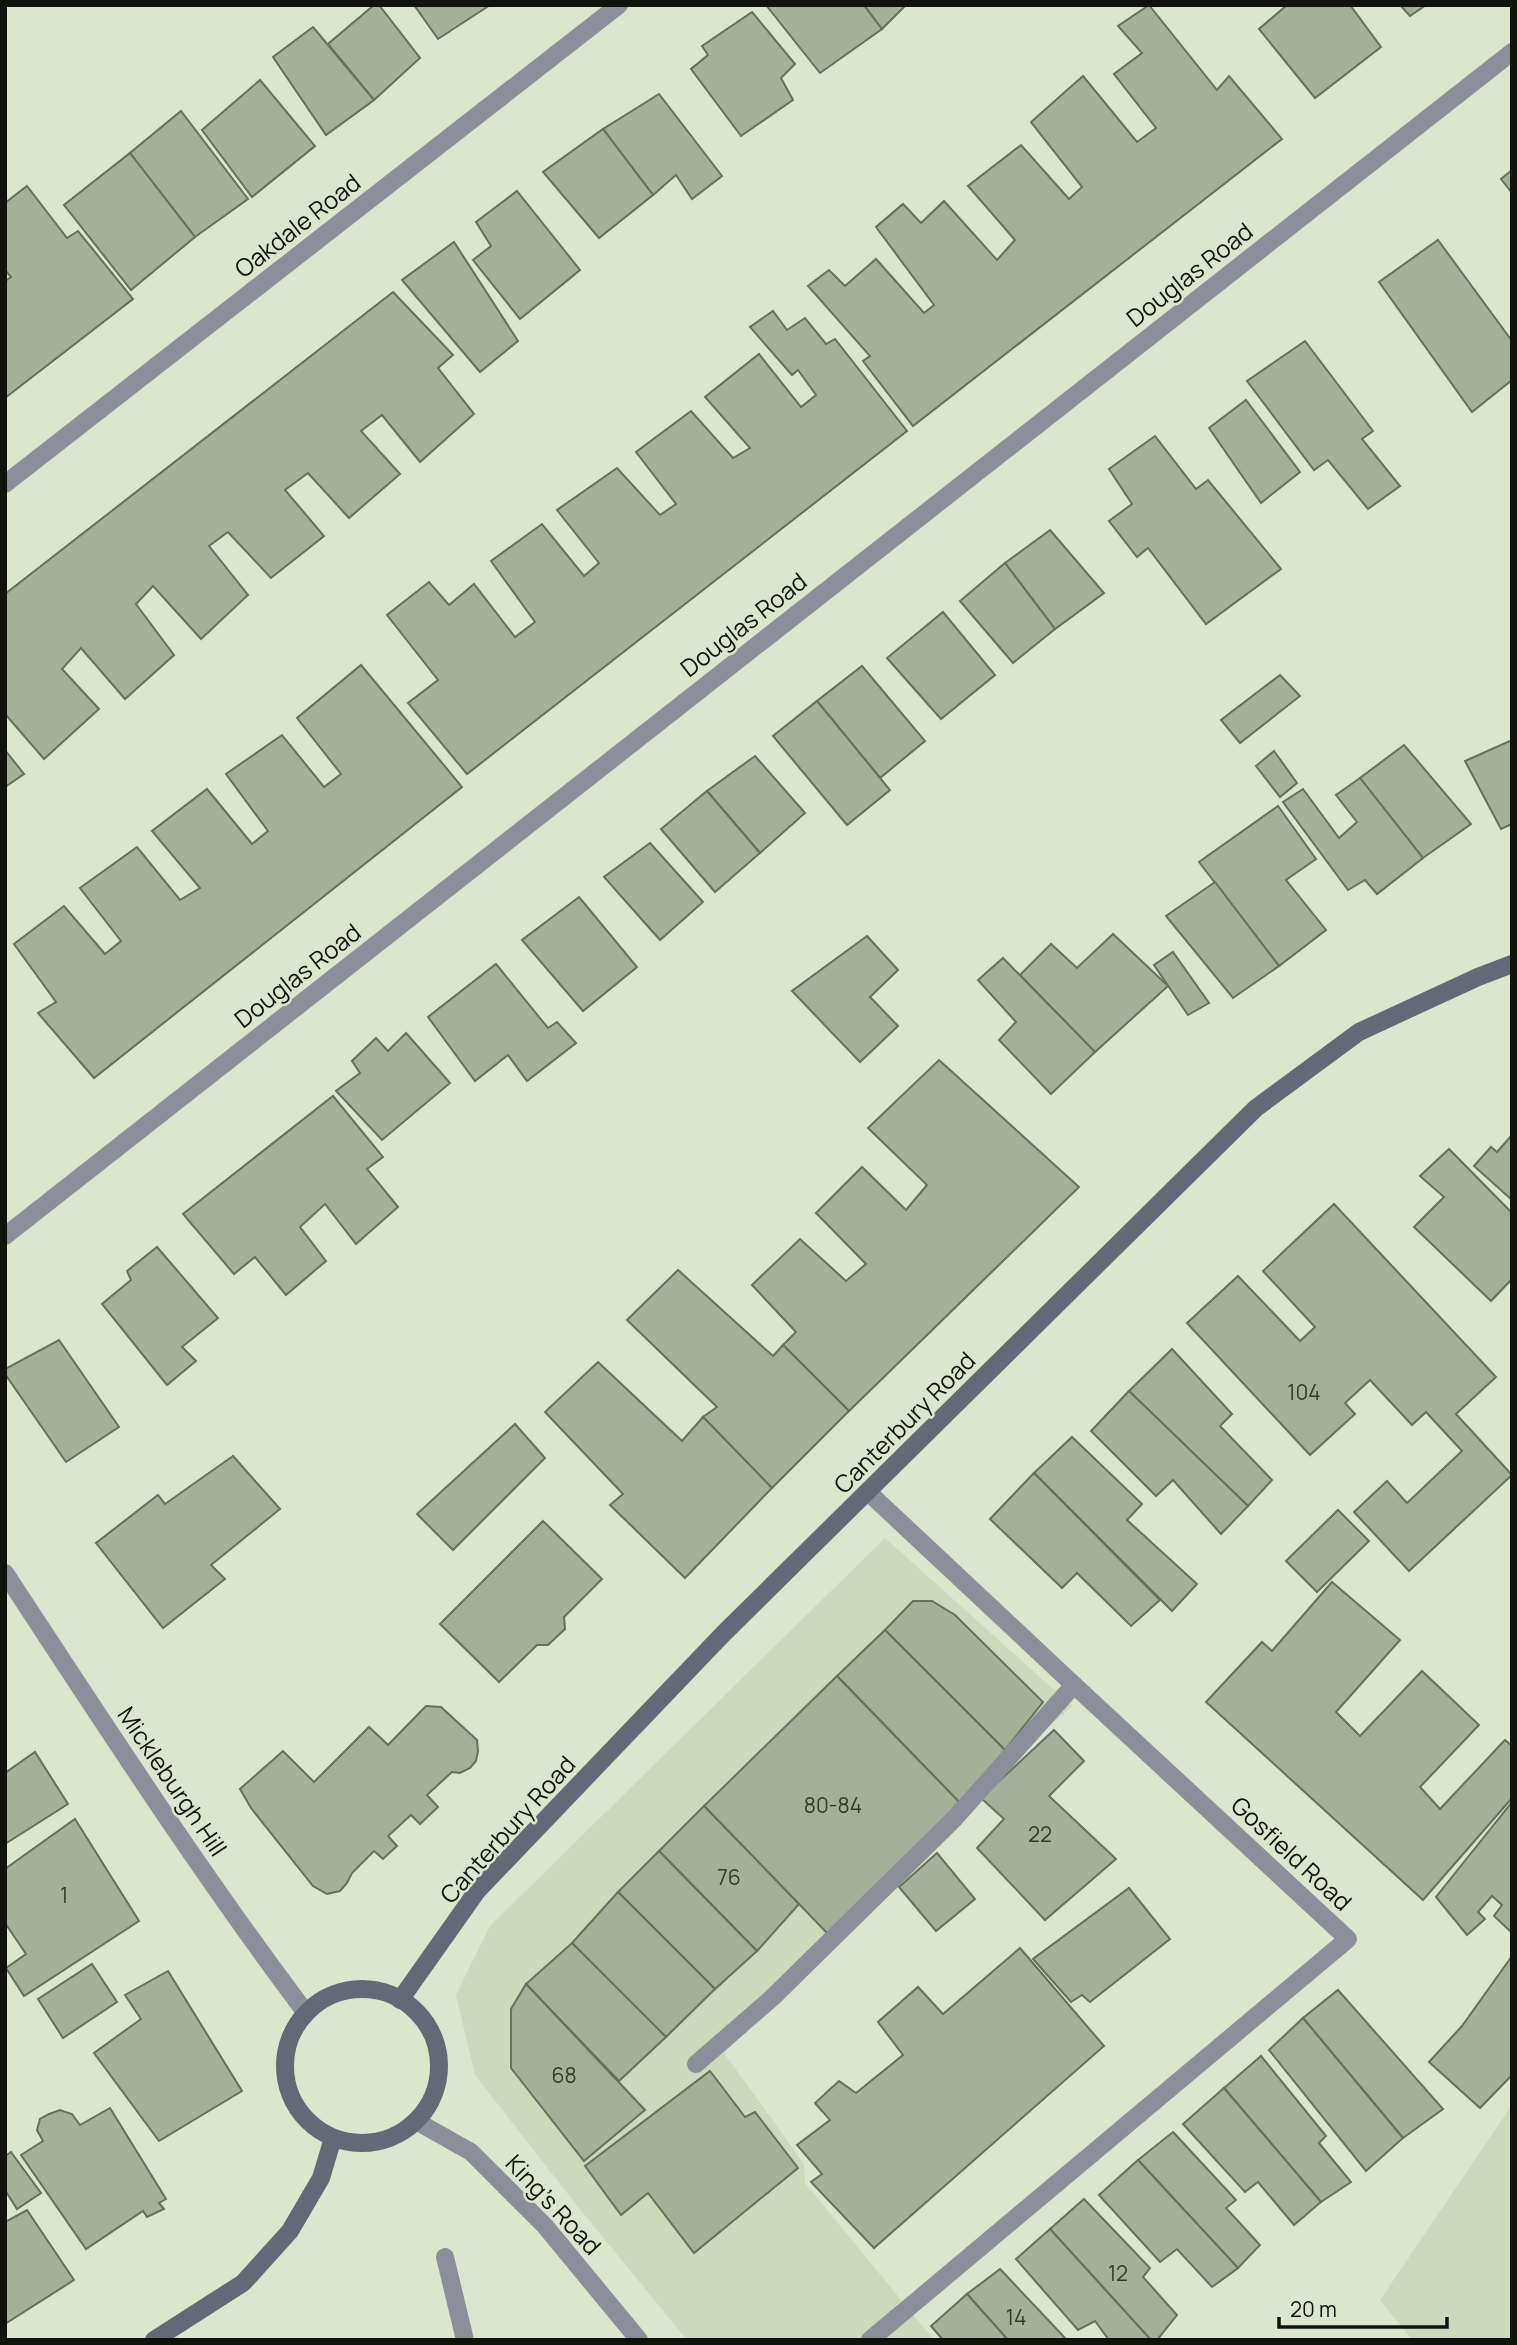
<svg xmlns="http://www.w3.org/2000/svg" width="1517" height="2345" viewBox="0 0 1517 2345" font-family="Manrope,sans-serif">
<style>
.built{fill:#ccd9ba}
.building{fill:#a5b098;stroke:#67705a;stroke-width:2}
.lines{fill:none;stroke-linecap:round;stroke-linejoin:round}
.service{stroke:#8c8f9a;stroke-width:18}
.minor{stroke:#8c8f9a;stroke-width:18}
.tertiary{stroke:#8c8f9a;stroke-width:18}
.secondary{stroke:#646977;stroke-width:18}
.labels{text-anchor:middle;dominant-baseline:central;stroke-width:5;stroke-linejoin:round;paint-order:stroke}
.number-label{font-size:21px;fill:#353a2e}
.street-label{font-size:24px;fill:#10130b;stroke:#dbe6cd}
</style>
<rect width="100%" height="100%" fill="#dbe6cd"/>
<g class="built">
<polygon points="885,1538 1072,1706 1024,1749 891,1888 724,2053 804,2164 805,2183 934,2340 687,2340 575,2203 475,2075 456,1995 490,1926"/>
<polygon points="1512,2105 1512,2340 1412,2340 1380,2300"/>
</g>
<g class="building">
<polygon points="374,5 379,5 420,58 374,100 328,44"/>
<polygon points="414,5 490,5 438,39"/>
<polygon points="766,5 864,5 882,29 820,73"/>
<polygon points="864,5 906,5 882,29"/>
<polygon points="1149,5 1217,90 1229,76 1282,139 913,426 863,361 870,356 808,286 829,270 845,286 876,259 924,313 934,305 876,227 903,204 921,223 944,201 997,260 1015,240 968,186 1021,145 1069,199 1082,187 1031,122 1083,76 1137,142 1156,128 1114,74 1142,53 1118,26"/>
<polygon points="1287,5 1350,5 1381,47 1315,98 1259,29"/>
<polygon points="1400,5 1426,5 1410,16"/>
<polygon points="752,12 795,64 781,78 793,100 741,136 691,69 708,55 702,46"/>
<polygon points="313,27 374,100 326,135 273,57"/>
<polygon points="260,80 315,146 252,197 202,130"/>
<polygon points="659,94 722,176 692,199 676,175 653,195 603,129"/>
<polygon points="181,111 248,199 195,237 130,153"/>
<polygon points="603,129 653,195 599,238 543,172"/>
<polygon points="130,153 195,237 131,290 64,205"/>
<polygon points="1512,170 1512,193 1501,179"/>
<polygon points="27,186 67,238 78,231 133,299 5,398 5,281 11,277 5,270 5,203"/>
<polygon points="517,191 580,270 520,319 473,260 491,246 476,222"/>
<polygon points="1438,240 1512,341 1512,380 1472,412 1379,282"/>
<polygon points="454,242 518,341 480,372 402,280"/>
<polygon points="393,292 453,355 438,368 474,414 420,462 382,415 361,431 400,474 349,518 308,473 285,490 324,536 271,578 228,532 209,546 248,595 201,639 153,586 136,604 174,655 125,699 81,648 62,669 99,709 44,759 5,714 5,594"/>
<polygon points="773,311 787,330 805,318 826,344 835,339 907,431 467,774 408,703 438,680 387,615 429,582 449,605 474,584 515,637 535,622 491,561 542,524 584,576 599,563 557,510 617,468 660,515 676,504 636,452 691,411 733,458 750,448 705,397 759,354 801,407 816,395 798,370 792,375 750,327"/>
<polygon points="1305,341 1373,431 1362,439 1400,486 1368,509 1328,460 1314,470 1247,381"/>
<polygon points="1246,400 1300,472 1261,503 1209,428"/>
<polygon points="1155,436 1196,489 1208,480 1281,569 1206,624 1148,548 1137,557 1109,521 1132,504 1109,469"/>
<polygon points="1050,530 1104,593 1055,629 1005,563"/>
<polygon points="1005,563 1055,629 1013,663 960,601"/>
<polygon points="943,612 995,675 941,719 887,658"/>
<polygon points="361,665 462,787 94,1078 38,1013 56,1002 14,944 64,906 105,954 121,941 80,888 137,847 180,900 200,888 152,831 207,789 252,844 268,831 226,774 282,735 324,787 341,774 297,718"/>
<polygon points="862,666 925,741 880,778 817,701"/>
<polygon points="1280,675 1300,696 1240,743 1221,720"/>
<polygon points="817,701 890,790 847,825 773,736"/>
<polygon points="1512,740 1512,824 1501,829 1465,761"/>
<polygon points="1404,745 1471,824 1423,858 1360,778"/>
<polygon points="5,750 24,774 5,787"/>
<polygon points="1274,751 1297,783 1280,797 1256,766"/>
<polygon points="755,756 805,813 760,853 707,791"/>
<polygon points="1360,778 1423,858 1377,894 1365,880 1348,890 1283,802 1303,789 1339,838 1357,822 1336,795"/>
<polygon points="707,791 760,853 715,892 661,829"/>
<polygon points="1278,806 1316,859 1286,880 1326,930 1279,966 1199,862"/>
<polygon points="650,843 703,902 660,940 604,877"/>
<polygon points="1215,882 1279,966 1233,998 1166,916"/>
<polygon points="579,897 637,967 583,1011 522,940"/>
<polygon points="1113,934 1168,986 1095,1052 1020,975 1051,944 1077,968"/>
<polygon points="867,936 898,970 870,997 898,1026 860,1062 792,991"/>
<polygon points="1173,952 1209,1003 1188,1015 1154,965"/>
<polygon points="1003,958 1095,1052 1051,1094 999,1040 1016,1022 978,980"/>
<polygon points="496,964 548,1028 557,1022 576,1043 527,1081 508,1055 475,1081 428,1017"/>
<polygon points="406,1033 450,1083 382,1140 336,1091 360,1073 352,1061 376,1038 388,1051"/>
<polygon points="939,1060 1079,1187 849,1411 783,1345 796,1332 752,1285 800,1239 846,1281 866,1264 816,1213 862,1167 906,1210 927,1185 868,1128"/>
<polygon points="333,1096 383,1157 367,1169 398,1207 356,1244 325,1204 300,1227 326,1261 286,1295 255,1257 234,1274 183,1214"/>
<polygon points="1512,1135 1512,1200 1474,1166 1491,1147 1497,1152"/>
<polygon points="1449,1149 1512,1213 1512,1279 1491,1301 1414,1227 1444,1197 1420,1176"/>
<polygon points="1334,1204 1496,1377 1456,1414 1512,1475 1409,1571 1354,1512 1387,1481 1407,1503 1462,1451 1426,1412 1412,1425 1370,1380 1345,1403 1355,1414 1310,1455 1187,1323 1238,1276 1300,1341 1315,1327 1263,1271"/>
<polygon points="157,1247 218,1318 182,1347 196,1361 167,1385 102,1304 131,1280 127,1271"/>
<polygon points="678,1270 773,1356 783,1345 849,1411 772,1488 703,1417 717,1407 627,1320"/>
<polygon points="59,1340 119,1427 66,1462 5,1374 5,1369"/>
<polygon points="1172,1349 1232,1414 1220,1426 1272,1480 1248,1506 1129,1391"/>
<polygon points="598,1362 682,1441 703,1417 772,1488 685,1578 610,1505 623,1494 545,1412"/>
<polygon points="1129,1391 1248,1506 1221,1534 1173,1480 1156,1496 1091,1431"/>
<polygon points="515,1424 545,1458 453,1550 417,1514"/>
<polygon points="1072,1437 1142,1504 1127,1520 1197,1584 1172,1611 1034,1473"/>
<polygon points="233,1456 280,1509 211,1565 225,1579 163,1628 96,1543 158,1495 165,1504"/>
<polygon points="1034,1473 1160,1600 1131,1626 1077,1573 1062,1588 990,1519"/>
<polygon points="1338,1510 1369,1541 1317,1592 1286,1561"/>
<polygon points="543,1521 602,1579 564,1617 565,1629 548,1645 537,1645 499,1682 440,1624"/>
<polygon points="1332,1582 1400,1640 1336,1712 1360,1736 1422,1671 1479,1725 1420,1787 1440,1809 1505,1740 1512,1746 1512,1798 1423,1900 1206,1702 1262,1642 1272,1651"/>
<polygon points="913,1601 932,1601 955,1615 1043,1702 1005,1750 885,1630"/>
<polygon points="885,1630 1005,1750 961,1804 837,1676"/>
<polygon points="837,1676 961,1804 828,1934 704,1806"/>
<polygon points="426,1706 441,1707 477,1740 478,1751 476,1761 470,1768 460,1773 452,1772 427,1795 438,1807 420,1824 411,1815 388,1836 397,1846 383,1859 374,1851 352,1873 347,1883 340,1891 327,1894 313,1886 251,1808 240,1789 283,1751 314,1782 369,1727 388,1745"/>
<polygon points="1054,1730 1084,1761 1049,1796 1116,1859 1045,1920 977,1848 1004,1819 981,1798"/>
<polygon points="35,1752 68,1804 5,1844 5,1773"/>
<polygon points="1512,1802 1512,1933 1494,1916 1502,1905 1492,1896 1478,1912 1485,1919 1467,1935 1436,1897"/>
<polygon points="704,1806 799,1904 757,1951 659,1851"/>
<polygon points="75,1819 139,1921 24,1996 6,1968 26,1954 5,1923 5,1869"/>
<polygon points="659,1851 757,1951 715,1989 618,1892"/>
<polygon points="937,1853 975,1899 936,1931 899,1887"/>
<polygon points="1129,1888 1170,1939 1090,2002 1082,1995 1071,2002 1033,1959"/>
<polygon points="618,1892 715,1989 666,2037 572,1943"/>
<polygon points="572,1943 666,2037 619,2081 526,1984"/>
<polygon points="1020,1948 1104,2046 874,2248 811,2182 822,2174 797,2145 830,2120 815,2103 839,2081 856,2093 903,2055 878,2022 918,1987 943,2014"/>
<polygon points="1512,1956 1512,2075 1480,2108 1429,2062 1462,2026"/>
<polygon points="92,1964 117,2002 63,2038 38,1999"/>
<polygon points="168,1971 242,2091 159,2141 94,2053 141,2019 125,1995"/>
<polygon points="526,1984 645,2110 584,2161 511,2068 511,2009"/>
<polygon points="1338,1990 1443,2109 1403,2138 1303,2018"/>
<polygon points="1303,2018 1403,2138 1366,2171 1269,2050"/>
<polygon points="1261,2056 1326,2136 1319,2143 1351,2182 1321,2202 1224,2088"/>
<polygon points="710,2071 745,2117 755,2112 798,2168 694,2253 648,2193 621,2215 585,2166"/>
<polygon points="1224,2088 1321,2202 1294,2225 1258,2182 1245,2192 1183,2124"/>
<polygon points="110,2108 166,2199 159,2203 164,2209 147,2217 143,2211 86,2249 21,2155 43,2141 37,2130 40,2119 49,2114 60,2110 72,2114 80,2125"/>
<polygon points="1173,2132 1236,2200 1226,2208 1260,2245 1238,2268 1138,2160"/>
<polygon points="11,2152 41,2193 17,2209 5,2190 5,2156"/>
<polygon points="1138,2160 1238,2268 1212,2287 1177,2249 1160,2262 1099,2195"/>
<polygon points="1084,2199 1150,2268 1143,2277 1177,2315 1157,2340 1151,2340 1050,2229"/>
<polygon points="27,2210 74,2280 5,2324 5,2222"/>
<polygon points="1050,2229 1151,2340 1109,2340 1095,2321 1078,2330 1016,2259"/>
<polygon points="1000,2269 1067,2340 1008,2340 967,2294"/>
<polygon points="967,2294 1008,2340 943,2340 931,2326"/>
</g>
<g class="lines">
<polyline class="service" points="696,2064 773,1997 954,1819 1074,1685"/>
<g class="minor">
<polyline points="5,484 619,5"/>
<polyline points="5,1236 1512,52"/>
<polyline points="868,1492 1074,1685 1348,1939 870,2340"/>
<polyline points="445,2257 465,2340"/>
</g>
<g class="tertiary">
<path d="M5,1573c98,149 194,298 301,440"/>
<polyline points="416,2121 471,2152 545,2226 639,2340"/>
</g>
<g class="secondary">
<circle cx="362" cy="2066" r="77"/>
<polyline points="400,2000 477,1891 724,1633 1256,1108 1359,1032 1478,977 1512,964"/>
<polyline points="154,2340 243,2283 290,2231 321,2178 333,2138"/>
</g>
</g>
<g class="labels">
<g class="number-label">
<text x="1304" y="1392">104</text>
<text x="833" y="1805">80-84</text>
<text x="1040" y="1834">22</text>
<text x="729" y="1877">76</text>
<text x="64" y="1895">1</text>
<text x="564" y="2075">68</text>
<text x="1118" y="2273">12</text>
<text x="1016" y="2317">14</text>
</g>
<g class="street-label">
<text transform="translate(297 225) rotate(-38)">Oakdale Road</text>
<text transform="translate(1189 274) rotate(-38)">Douglas Road</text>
<text transform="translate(743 624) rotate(-38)">Douglas Road</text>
<text transform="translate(297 975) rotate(-38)">Douglas Road</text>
<text transform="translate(904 1422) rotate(-45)">Canterbury Road</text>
<text transform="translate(173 1781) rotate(56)">Mickleburgh Hill</text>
<text transform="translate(507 1829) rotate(-48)">Canterbury Road</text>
<text transform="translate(1292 1853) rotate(43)">Gosfield Road</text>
<text transform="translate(554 2204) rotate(47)">King's Road</text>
</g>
</g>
<rect width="1517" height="2345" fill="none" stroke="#10130b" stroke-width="14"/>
<path d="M1279 2317v10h168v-10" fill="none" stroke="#10130b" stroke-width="3.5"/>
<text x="1290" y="2317" font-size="21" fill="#10130b" stroke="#dbe6cd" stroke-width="5" paint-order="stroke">20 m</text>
</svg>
